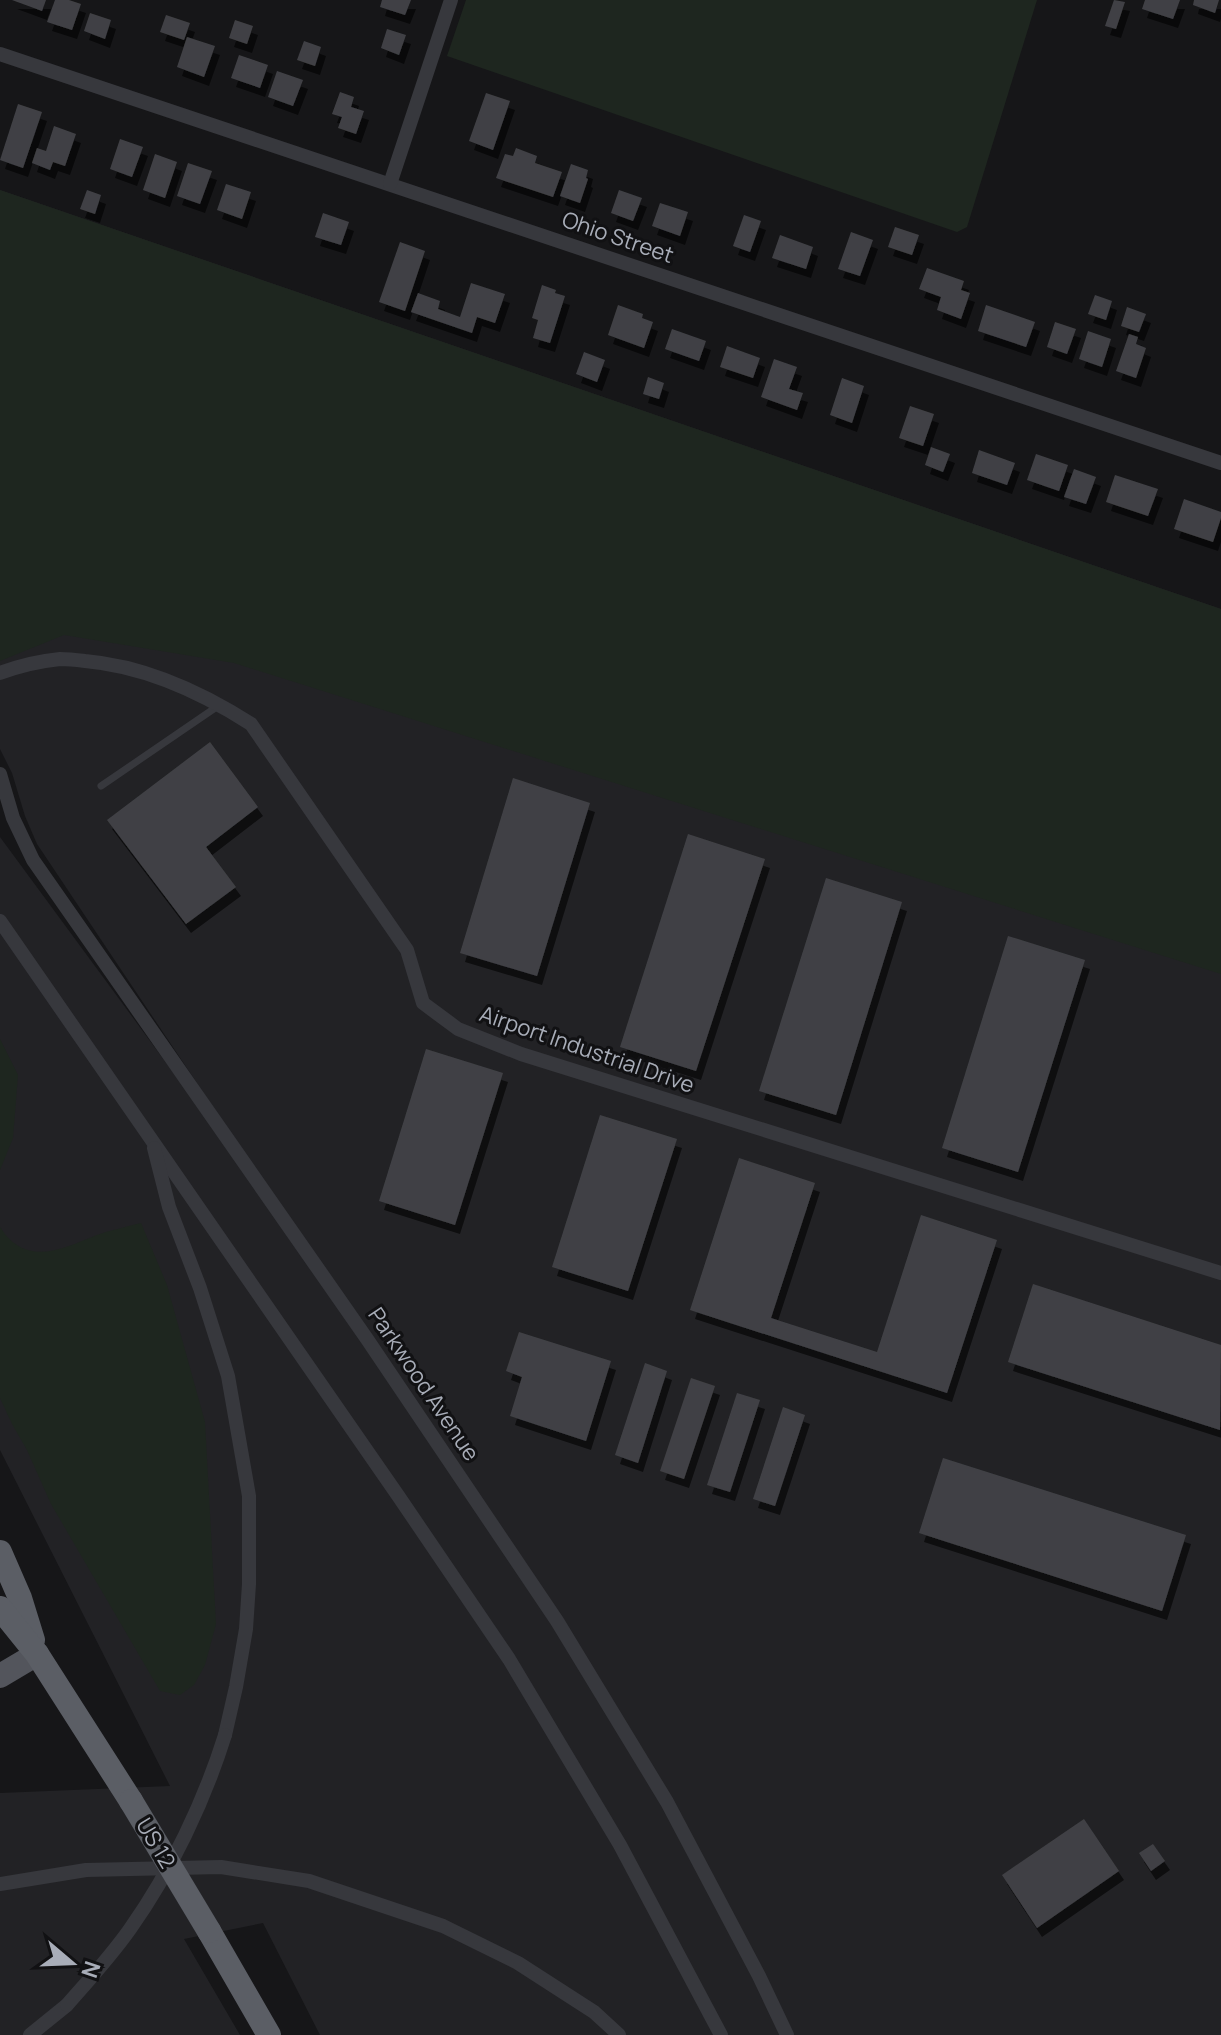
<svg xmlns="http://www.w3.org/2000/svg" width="1221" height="2035" viewBox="0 0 1221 2035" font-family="Manrope,sans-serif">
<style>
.built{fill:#222225}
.green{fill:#1e261f}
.building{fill:#404145;filter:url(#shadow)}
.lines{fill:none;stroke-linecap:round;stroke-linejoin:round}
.service{stroke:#37383d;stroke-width:7}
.minor{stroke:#37383d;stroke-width:14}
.primary{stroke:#53555c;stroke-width:24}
.trunk{stroke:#5b5e65;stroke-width:24}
.minor-bridge{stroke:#37383d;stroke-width:14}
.trunk-bridge{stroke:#5b5e65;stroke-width:24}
.labels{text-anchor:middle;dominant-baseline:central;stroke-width:6;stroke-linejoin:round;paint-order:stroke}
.street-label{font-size:22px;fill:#a8adb8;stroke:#111113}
</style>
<defs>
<filter id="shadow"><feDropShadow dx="5" dy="9" stdDeviation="0" flood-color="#0009"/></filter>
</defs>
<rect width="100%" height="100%" fill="#161618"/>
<polygon class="built" points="0,190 1221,609 1221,2035 320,2035 263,1923 184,1939 240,2035 0,2035 0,1793 170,1786 0,1450 0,837 317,1268 219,1116 37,844 25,816 12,773 0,749"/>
<g class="green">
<polygon points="466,0 1037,0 967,227 957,232 447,56"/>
<polygon points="0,190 1221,609 1221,974 234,663 64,635 0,661"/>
<polygon points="0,1039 18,1075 13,1138 0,1170"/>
<path d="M141,1223l26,62 38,137 11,202 -11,41 -11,20 -14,10 -20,-4 -109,-187 -24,-54 -15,-26 -12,-26v-171c26,41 62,22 97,8 14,-5 29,-8 44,-12z"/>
</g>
<g class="building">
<polygon points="12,0 46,0 42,11"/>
<polygon points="55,0 69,0 81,4 72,30 47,22"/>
<polygon points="382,0 411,0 405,15 380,7"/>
<polygon points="1114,0 1125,2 1116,29 1105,26"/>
<polygon points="1145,0 1180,0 1173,19 1142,9"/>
<polygon points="1194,0 1219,0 1215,13 1193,5"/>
<polygon points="90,13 111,20 105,39 84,31"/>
<polygon points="166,15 190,23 184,40 160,32"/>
<polygon points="235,20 253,26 247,44 229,38"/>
<polygon points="387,29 406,35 399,55 381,48"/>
<polygon points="187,37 215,46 204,77 177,67"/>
<polygon points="304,41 321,47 315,66 297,60"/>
<polygon points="239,55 268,65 260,88 231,78"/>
<polygon points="277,71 303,80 293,106 268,97"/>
<polygon points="340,92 354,97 351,107 364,111 356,134 338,128 342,117 332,114"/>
<polygon points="486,93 510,101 493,150 469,141"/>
<polygon points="18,104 42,112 23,168 0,160"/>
<polygon points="54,126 76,134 65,166 53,162 50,170 32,163 37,148 46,151"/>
<polygon points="120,139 143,147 132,177 110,169"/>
<polygon points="516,148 537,156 535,163 562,172 553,197 496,178 505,154 513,156"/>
<polygon points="155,154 177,162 165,198 143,190"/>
<polygon points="188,163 212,171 200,204 177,196"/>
<polygon points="571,164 588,170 586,178 588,179 580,203 560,196"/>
<polygon points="226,184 251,192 242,219 217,210"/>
<polygon points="87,190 101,195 95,214 80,209"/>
<polygon points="619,190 642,198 633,221 611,213"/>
<polygon points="660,203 688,212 680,236 652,226"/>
<polygon points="323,213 349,222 341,245 315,237"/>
<polygon points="744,215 761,221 750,252 733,246"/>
<polygon points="895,227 919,235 912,255 888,247"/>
<polygon points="851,232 873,240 860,276 838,269"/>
<polygon points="780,235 813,247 806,269 772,258"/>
<polygon points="400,242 425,251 405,311 379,302"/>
<polygon points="927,268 964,281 961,290 970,293 961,319 937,310 941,297 919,289"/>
<polygon points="471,283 505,294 495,323 477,317 472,333 411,312 418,293 440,301 438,309 460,317"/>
<polygon points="542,285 556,290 555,293 565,296 550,343 533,338 538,320 532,318"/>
<polygon points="1095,295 1112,301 1106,320 1088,314"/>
<polygon points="618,305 643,314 642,318 653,322 644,348 608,335"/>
<polygon points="986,305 1035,322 1026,347 978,331"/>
<polygon points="1127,307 1146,314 1139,332 1121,326"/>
<polygon points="1055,322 1076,329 1067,354 1047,347"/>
<polygon points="672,329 706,341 699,361 665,349"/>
<polygon points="1088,331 1111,339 1102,367 1079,359"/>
<polygon points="1129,334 1138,337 1136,344 1146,348 1136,378 1116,371"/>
<polygon points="727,346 760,358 753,378 720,367"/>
<polygon points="584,352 605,360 597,382 576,374"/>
<polygon points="774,359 797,367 789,389 803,393 797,410 761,397"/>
<polygon points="648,377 664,383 659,399 643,394"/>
<polygon points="842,378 864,386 852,423 830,415"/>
<polygon points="910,406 934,414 923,446 899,438"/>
<polygon points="931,447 950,454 943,472 925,465"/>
<polygon points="979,450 1015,463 1007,485 972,473"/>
<polygon points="1036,454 1068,465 1059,491 1027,480"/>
<polygon points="1074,469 1096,477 1086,504 1064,497"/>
<polygon points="1115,475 1158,489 1148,516 1106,502"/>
<polygon points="1184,499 1221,512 1221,518 1213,542 1174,529"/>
<polygon points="210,742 258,807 206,847 236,887 186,924 107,820"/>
<polygon points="513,778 590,803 537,976 460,953"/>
<polygon points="688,834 765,859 696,1071 620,1047"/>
<polygon points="826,878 902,902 836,1115 759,1091"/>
<polygon points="1008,936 1085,960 1018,1172 942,1148"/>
<polygon points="426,1049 503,1073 455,1225 379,1201"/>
<polygon points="600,1115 677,1139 628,1291 552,1267"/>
<polygon points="739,1158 815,1183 771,1318 877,1352 921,1215 997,1240 947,1393 690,1310"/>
<polygon points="1033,1284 1221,1345 1220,1430 1008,1362"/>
<polygon points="519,1332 611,1361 586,1441 510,1416 522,1377 506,1371"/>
<polygon points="645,1363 667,1371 638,1463 615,1455"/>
<polygon points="691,1378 715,1386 684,1479 660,1471"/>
<polygon points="737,1393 760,1400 730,1492 707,1485"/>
<polygon points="783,1407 805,1415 775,1506 753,1499"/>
<polygon points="943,1458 1186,1535 1162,1611 919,1533"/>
<polygon points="1084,1819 1119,1871 1037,1928 1002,1875"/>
<polygon points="1153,1844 1165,1861 1151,1871 1139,1853"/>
</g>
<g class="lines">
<polyline class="service" points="101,786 218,706"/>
<g class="minor">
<polyline points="0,54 1221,463"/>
<polyline points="390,184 451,0"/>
<path d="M0,673c19,-7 40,-12 60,-14 8,0 17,1 25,2 59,5 116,31 166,63l156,226 16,53 35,26 63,25 700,219"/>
<polyline points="0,774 13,818 33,860 367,1339 557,1621 667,1802 759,1976 787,2035"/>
<polyline points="0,921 399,1497 509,1659 620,1845 721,2035"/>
<polyline points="154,1148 169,1207 200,1288 228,1376 249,1496 249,1584 246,1629 236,1687 225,1735"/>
<polyline points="0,1884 86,1870 221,1867 309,1881 443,1926 518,1963 594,2012 619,2035"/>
<polyline points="30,2035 67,2005"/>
</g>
<polyline class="primary" points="0,1676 37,1654"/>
<g class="trunk">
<polyline points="0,1552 20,1598 33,1640"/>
<polyline points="0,1608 37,1654 131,1801"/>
<polyline points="209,1931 269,2035"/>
</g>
<path class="minor-bridge" d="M67,2005c21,-24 44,-49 63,-76 41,-58 74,-127 95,-194"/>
<polyline class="trunk-bridge" points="131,1801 209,1931"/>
</g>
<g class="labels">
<g class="street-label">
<text transform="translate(618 237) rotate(19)">Ohio Street</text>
<text transform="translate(587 1049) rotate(19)">Airport Industrial Drive</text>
<text transform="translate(424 1384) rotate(56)">Parkwood Avenue</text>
<text transform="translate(156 1843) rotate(59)">US 12</text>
</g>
</g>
<g transform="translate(72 1963) rotate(109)" stroke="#111113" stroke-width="6" paint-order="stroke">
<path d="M0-6L14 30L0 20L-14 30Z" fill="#a8adb8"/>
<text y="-12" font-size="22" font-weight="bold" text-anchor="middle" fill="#a8adb8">N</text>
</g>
</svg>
